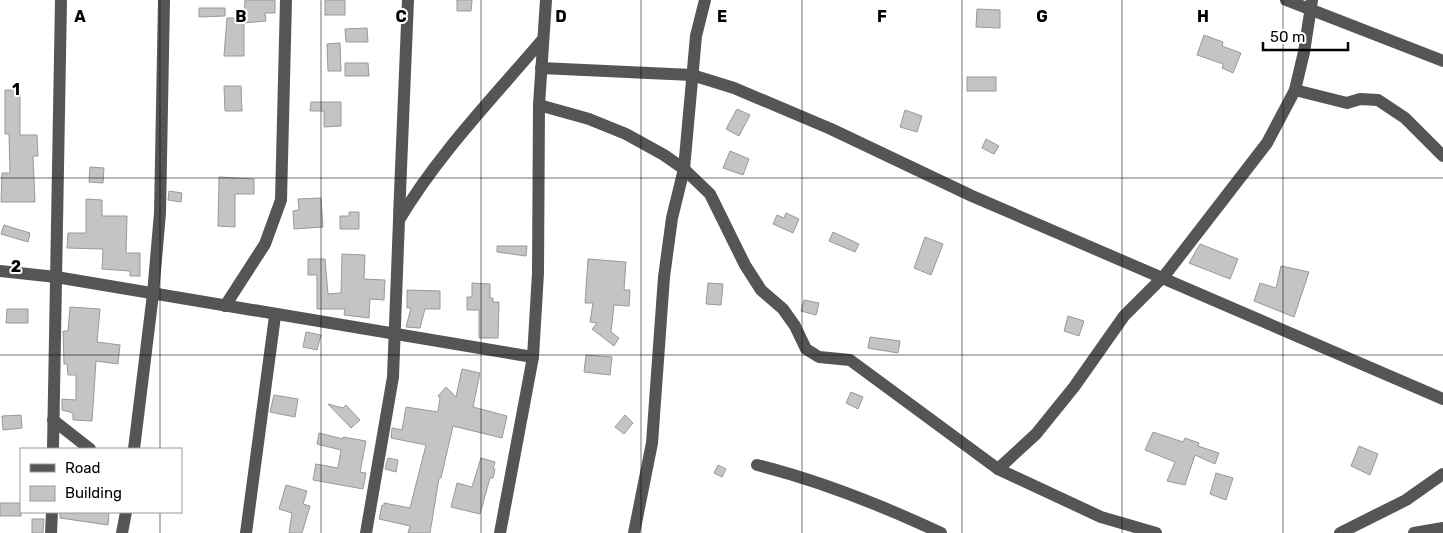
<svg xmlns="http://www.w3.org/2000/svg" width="1443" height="533" viewBox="0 0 1443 533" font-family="Rubik,sans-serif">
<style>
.building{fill:#c4c4c4;stroke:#999}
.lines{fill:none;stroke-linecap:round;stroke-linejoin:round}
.minor{stroke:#555;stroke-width:12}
.grid{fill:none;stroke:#000;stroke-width:1;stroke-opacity:0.55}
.grid-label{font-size:16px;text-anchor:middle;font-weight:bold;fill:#000;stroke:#fff;stroke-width:4;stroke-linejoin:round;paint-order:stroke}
</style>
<rect width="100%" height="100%" fill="#fff"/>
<g class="building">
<polygon points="245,0 275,0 275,13 265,13 266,21 244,23 244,56 224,56 227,18 244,18 244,21"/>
<rect x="325" y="0" width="20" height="15"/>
<polygon points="457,0 472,0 471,11 457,11"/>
<polygon points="199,8 225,8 225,16 199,17"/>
<polygon points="977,9 1000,10 1000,28 976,27"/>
<polygon points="367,28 368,42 346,42 345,29"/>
<polygon points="1204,35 1223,42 1222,46 1241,53 1233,73 1222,68 1223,64 1197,55"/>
<polygon points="340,43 341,71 328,71 327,44"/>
<polygon points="345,63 368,63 369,76 345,76"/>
<rect x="967" y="77" width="29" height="14"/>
<polygon points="224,86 241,86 242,111 225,111"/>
<polygon points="5,90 20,90 20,135 37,135 38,156 33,156 35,202 1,202 2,173 10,173 9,134 5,134"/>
<polygon points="311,102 341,102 341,126 324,127 324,111 310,111"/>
<polygon points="737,109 750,115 739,136 726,129"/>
<polygon points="905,110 922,116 917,132 900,127"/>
<polygon points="986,139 999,146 994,154 982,148"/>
<polygon points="730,151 749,159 743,175 723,168"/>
<polygon points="90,167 104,168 103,183 89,182"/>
<polygon points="219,177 254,179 254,194 235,194 235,227 218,226"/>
<polygon points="169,191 182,193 181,202 168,200"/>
<polygon points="321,198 323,227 294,229 293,211 299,210 298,199"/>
<polygon points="86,199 102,200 102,216 127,216 126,253 140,253 140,276 130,276 130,271 102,269 103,249 67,248 68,233 86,233"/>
<polygon points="349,212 359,212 359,229 340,229 340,216 349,216"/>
<polygon points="786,213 799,219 793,233 773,224 777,215 784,218"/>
<polygon points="4,225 30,233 28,242 1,234"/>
<polygon points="833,232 859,244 855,252 829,241"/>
<polygon points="925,237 943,244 931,275 914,268"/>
<polygon points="1200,244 1238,259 1230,279 1189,263"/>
<polygon points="497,246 527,246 526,256 497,252"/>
<polygon points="342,254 365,255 364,279 385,280 384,300 370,299 369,318 344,315 345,309 317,309 317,275 308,275 308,259 325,259 328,294 341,293"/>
<polygon points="588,259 626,262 624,290 630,290 629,306 614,305 611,332 619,338 614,346 592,329 597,323 590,322 593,303 585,303"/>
<polygon points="1281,266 1309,272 1294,317 1254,301 1260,283 1276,288"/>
<polygon points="472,283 490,284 490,298 493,298 493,302 499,302 498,338 479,338 479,310 467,310 467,297 472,297"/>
<polygon points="708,283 723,284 721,305 706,304"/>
<polygon points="407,290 440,291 440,309 425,309 420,328 406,327 411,308 407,308"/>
<polygon points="804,300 819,303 816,315 801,311"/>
<polygon points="70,307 100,309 97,342 120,345 118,364 96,361 92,421 73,420 73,413 62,410 62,399 76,400 76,375 68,375 67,364 64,364 63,331 68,331"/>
<polygon points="7,309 28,309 28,323 6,323"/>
<polygon points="1068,316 1084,321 1079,336 1064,331"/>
<polygon points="306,332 321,335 317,350 303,347"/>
<polygon points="870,337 900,341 898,353 868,348"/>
<polygon points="586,355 612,357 610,375 584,372"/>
<polygon points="462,369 480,373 473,407 507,416 502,438 453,426 441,478 439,478 430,533 408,533 410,526 379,519 382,505 384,506 384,503 410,508 426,445 391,438 392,428 402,430 406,407 438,412 440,398 438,396 446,387 456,397"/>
<polygon points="851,392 863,397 858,409 846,403"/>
<polygon points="274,395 298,399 295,417 270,412"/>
<polygon points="328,404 343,408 346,405 360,420 351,428"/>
<polygon points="21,415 22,428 3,430 2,416"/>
<polygon points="625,415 633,423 624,434 615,427"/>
<polygon points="1153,432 1183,442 1185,438 1199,443 1198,446 1219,453 1215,464 1195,455 1185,485 1167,481 1175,462 1145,450"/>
<polygon points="319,433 343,439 343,437 366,441 360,472 366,473 363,489 313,480 316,464 338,468 341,450 317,444"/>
<polygon points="1359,446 1378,454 1370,475 1351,466"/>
<polygon points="388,458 398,460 396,472 385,469"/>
<polygon points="481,458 495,462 493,469 495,469 493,478 490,478 480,514 451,507 457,483 472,487"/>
<polygon points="718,465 726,469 722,477 714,473"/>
<polygon points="1216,473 1233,478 1226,500 1210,494"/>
<polygon points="286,485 307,491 303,504 310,506 302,533 289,533 292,513 279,509"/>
<rect x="0" y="503" width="21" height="13"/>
<polygon points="60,512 109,512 108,525 60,518"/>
<polygon points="32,519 44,519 43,533 32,533"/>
</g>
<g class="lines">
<g class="minor">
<polyline points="1286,0 1443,61"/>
<polyline points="541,68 692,75 734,88 831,129 972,196 1443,399"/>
<polyline points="1295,90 1347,103 1360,99 1378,100 1405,118 1443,156"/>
<polyline points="539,105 589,119 626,134 664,155 684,169 710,194 745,265 761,290 783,309 795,326 806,349 819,357 850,360 998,469 1101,517 1156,533"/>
<polyline points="399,217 408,0"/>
<polyline points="0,271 56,277 533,357"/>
<polyline points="225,306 265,244 281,200 286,0"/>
<polyline points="53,420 90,449"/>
<polyline points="53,449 61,0"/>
<polyline points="134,449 153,294 160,213 164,0"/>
<path d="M757,465c64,16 124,40 184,68"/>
<polyline points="998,469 1036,434 1074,387 1124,316 1165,275 1267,143 1295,90 1304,52 1312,0"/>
<polyline points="51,533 52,512"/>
<polyline points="122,533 126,512"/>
<polyline points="246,533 275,316"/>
<path d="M366,533l27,-156 6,-157c39,-66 95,-123 144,-181"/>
<polyline points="500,533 533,357 538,273 539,105 546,0"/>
<polyline points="634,533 652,443 664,277 672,218 684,169 696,36 705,0"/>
<polyline points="1340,533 1406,500 1443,474"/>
<polyline points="1414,533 1443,528"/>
</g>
</g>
<path class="grid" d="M160,0v449M321,0v533M481,0v533M641,0v533M802,0v533M962,0v533M1122,0v533M1283,0v533M0,178h1443M0,355h1443M160,512v21"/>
<g class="grid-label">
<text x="80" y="22">A</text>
<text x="241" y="22">B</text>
<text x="401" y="22">C</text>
<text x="561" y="22">D</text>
<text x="722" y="22">E</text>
<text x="882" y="22">F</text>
<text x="1042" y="22">G</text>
<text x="1203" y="22">H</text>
<text x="16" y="95">1</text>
<text x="16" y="272">2</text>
</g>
<rect x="20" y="448" width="162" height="65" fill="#ffffff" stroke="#999999"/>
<rect x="30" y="464" width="25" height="8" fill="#555555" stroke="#999999"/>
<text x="65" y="473" font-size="15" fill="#000000">Road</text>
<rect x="30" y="486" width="25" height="15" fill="#c4c4c4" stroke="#999999"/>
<text x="65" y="498" font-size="15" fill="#000000">Building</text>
<path d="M1263 42v8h85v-8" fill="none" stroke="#000000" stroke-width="2.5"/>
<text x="1270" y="42" font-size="15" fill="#000000" stroke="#ffffff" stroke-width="4" paint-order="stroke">50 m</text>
</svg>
